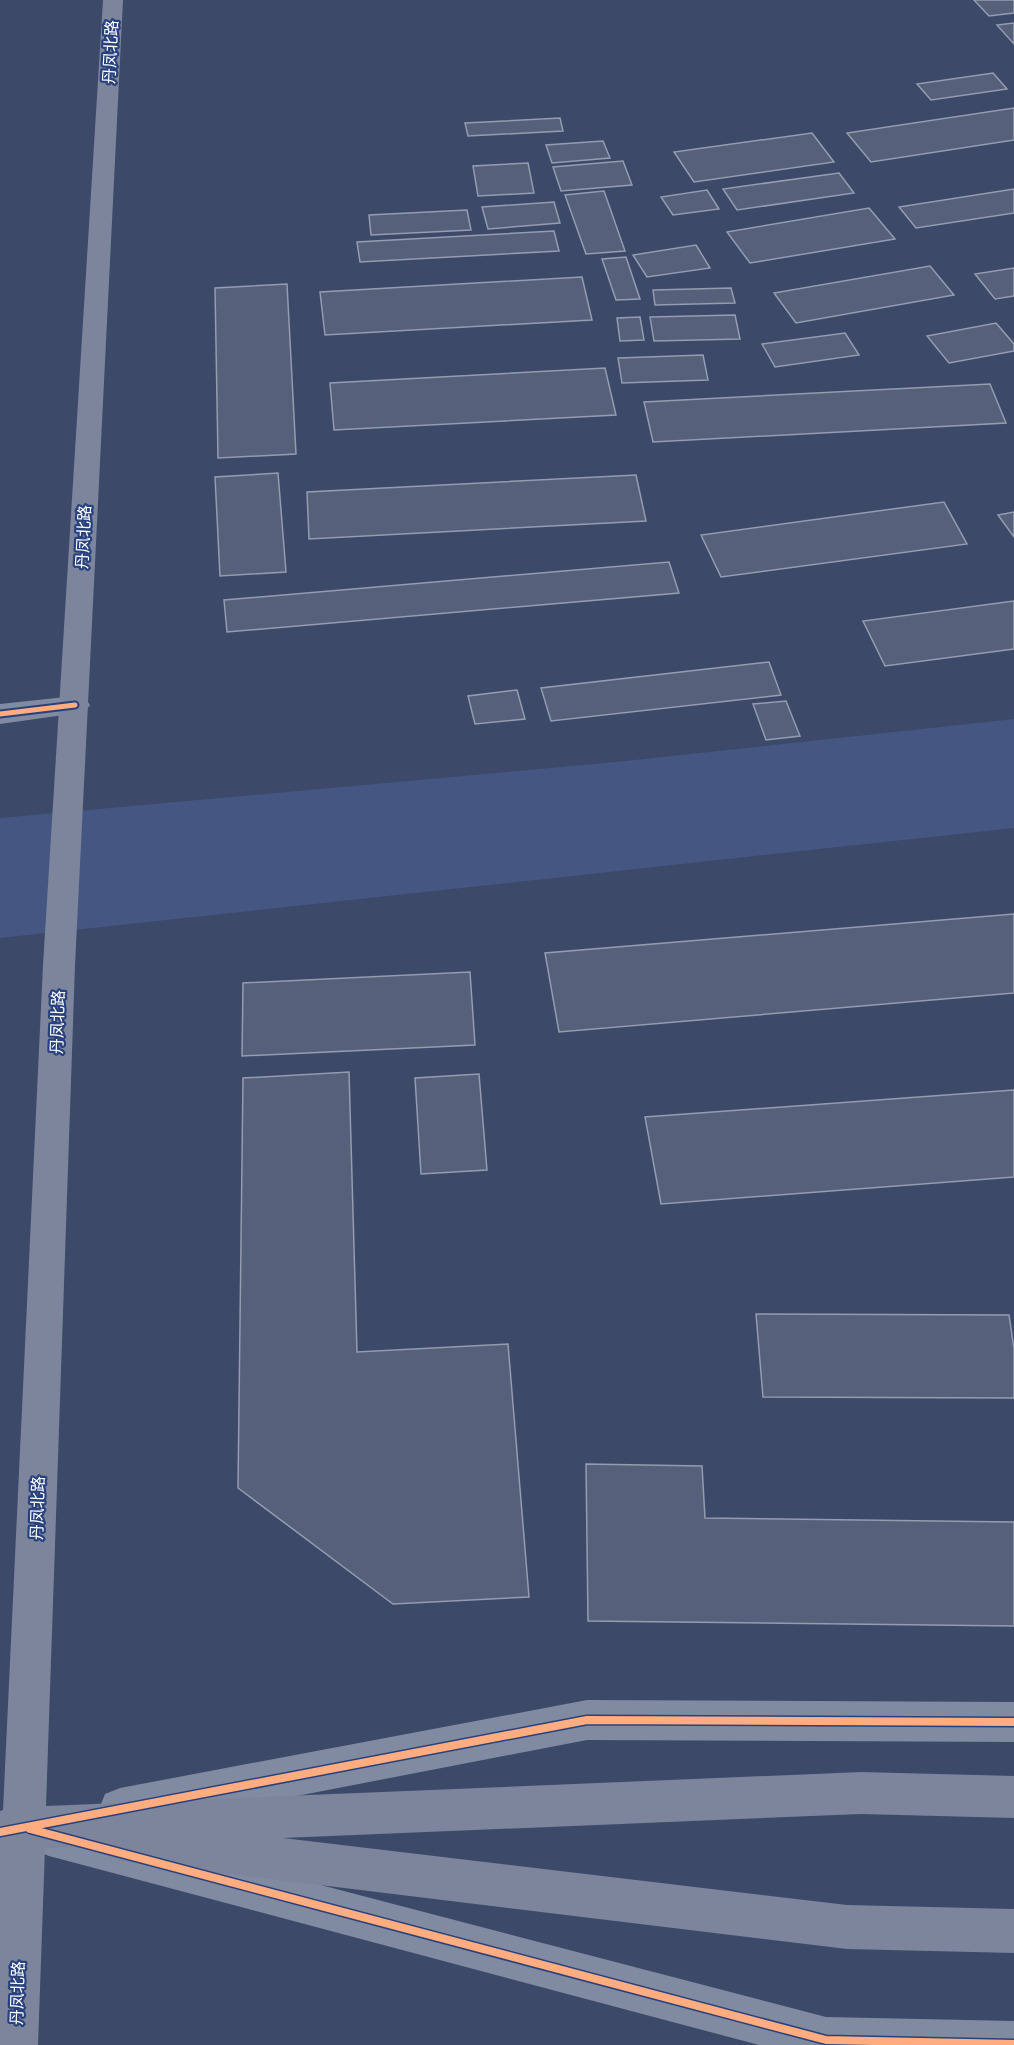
<svg xmlns="http://www.w3.org/2000/svg" width="1014" height="2045" viewBox="0 0 1014 2045" font-family="Inter,'Noto Sans SC',sans-serif">
<style>
.water{fill:#445681}
.building{fill:#55607a;stroke:#949caf;stroke-width:1.5}
.lines{fill:none;stroke-linecap:round;stroke-linejoin:round}
.street{fill:#808aa0;fill-rule:evenodd}
.secondary{fill:#7c859c;fill-rule:evenodd}
.cycleway-far1-casing{stroke:#28417d;stroke-width:9}
.cycleway-casing{stroke:#28417d;stroke-width:11}
.cycleway-far1{stroke:#ffac80;stroke-width:5}
.cycleway{stroke:#ffac80;stroke-width:8}
.labels{text-anchor:middle;dominant-baseline:central;stroke-width:4.5;stroke-linejoin:round;paint-order:stroke}
.street-label{font-size:16px;fill:#fff;stroke:#28417d}
</style>
<rect width="100%" height="100%" fill="#3c4969"/>
<polygon class="water" points="1014,719 1014,828 0,938 0,818 616,762"/>
<g class="building">
<polygon points="974,0 1014,0 1014,13 989,16"/>
<polygon points="1014,23 1014,44 997,25"/>
<polygon points="993,73 1007,89 931,100 917,84"/>
<polygon points="1014,108 1014,140 871,162 847,133"/>
<polygon points="560,118 563,131 468,136 465,123"/>
<polygon points="812,133 834,162 694,182 674,152"/>
<polygon points="603,141 610,158 552,163 546,145"/>
<polygon points="623,161 632,185 561,191 553,167"/>
<polygon points="528,163 534,193 478,196 473,166"/>
<polygon points="839,173 854,193 737,210 723,189"/>
<polygon points="1014,189 1014,213 916,228 899,207"/>
<polygon points="707,190 719,209 673,215 661,197"/>
<polygon points="604,191 625,251 586,254 565,195"/>
<polygon points="554,202 560,223 488,229 482,207"/>
<polygon points="869,208 895,239 750,263 727,232"/>
<polygon points="467,210 471,230 371,235 369,215"/>
<polygon points="554,231 559,251 360,262 357,242"/>
<polygon points="696,245 710,268 647,277 633,255"/>
<polygon points="626,257 640,299 616,300 602,259"/>
<polygon points="930,266 954,295 796,323 774,293"/>
<polygon points="1014,268 1014,296 995,299 975,274"/>
<polygon points="582,277 592,320 325,335 320,292"/>
<polygon points="287,284 296,454 218,458 215,288"/>
<polygon points="731,288 735,303 655,305 653,290"/>
<polygon points="735,315 740,339 654,341 650,317"/>
<polygon points="640,317 644,340 620,341 617,318"/>
<polygon points="996,323 1014,344 1014,351 949,363 927,336"/>
<polygon points="845,333 859,355 775,367 762,344"/>
<polygon points="703,355 708,380 622,383 618,358"/>
<polygon points="605,368 616,415 334,430 330,383"/>
<polygon points="990,384 1006,423 653,442 644,402"/>
<polygon points="278,473 286,572 220,576 215,477"/>
<polygon points="636,475 646,521 309,539 307,492"/>
<polygon points="944,502 967,544 721,577 701,535"/>
<polygon points="1014,512 1014,537 998,515"/>
<polygon points="669,562 679,593 227,632 224,600"/>
<polygon points="1014,601 1014,649 885,666 863,621"/>
<polygon points="769,662 781,695 551,721 541,688"/>
<polygon points="517,690 525,719 475,724 468,696"/>
<polygon points="786,701 800,736 766,740 753,704"/>
<polygon points="1014,914 1014,993 559,1032 545,953"/>
<polygon points="470,972 475,1045 242,1056 243,983"/>
<polygon points="349,1072 357,1352 508,1344 529,1597 393,1604 238,1488 243,1078"/>
<polygon points="479,1074 487,1170 421,1174 415,1078"/>
<polygon points="1014,1090 1014,1177 661,1204 645,1117"/>
<polygon points="756,1314 1009,1315 1014,1349 1014,1398 763,1397"/>
<polygon points="586,1464 702,1466 705,1518 1014,1522 1014,1626 588,1621"/>
</g>
<g class="lines">
<g class="street">
<polygon points="75,696 85,698 90,705 85,712 0,724 0,704"/>
<polygon points="587,1700 1014,1702 1014,1742 587,1740 120,1830 105,1824 99,1809 105,1794 120,1788"/>
<polygon points="49,1814 826,2017 1014,2021 1014,2045 759,2045 49,1856 34,1850 27,1835 34,1820"/>
</g>
<polygon class="secondary" points="103,0 123,0 75,965 46,1806 861,1772 1014,1776 1014,1818 861,1814 283,1838 847,1905 1014,1909 1014,1953 847,1949 121,1861 106,1855 102,1846 45,1848 38,2045 0,2045 0,1811 3,1810 43,965"/>
<defs>
<polyline id="cycleway-far1" points="0,714 75,705"/>
<g id="cycleway">
<polyline points="30,1829 826,2040 1014,2044"/>
<polyline points="0,1832 587,1720 1014,1722"/>
</g>
</defs>
<use href="#cycleway-far1" class="cycleway-far1-casing"/>
<use href="#cycleway" class="cycleway-casing"/>
<use href="#cycleway-far1" class="cycleway-far1"/>
<use href="#cycleway" class="cycleway"/>
</g>
<g class="labels">
<g class="street-label">
<text transform="translate(110 52) rotate(-87)">丹凤北路</text>
<text transform="translate(83 537) rotate(-87)">丹凤北路</text>
<text transform="translate(57 1022) rotate(-88)">丹凤北路</text>
<text transform="translate(37 1508) rotate(-88)">丹凤北路</text>
<text transform="translate(17 1993) rotate(-88)">丹凤北路</text>
</g>
</g>
</svg>
